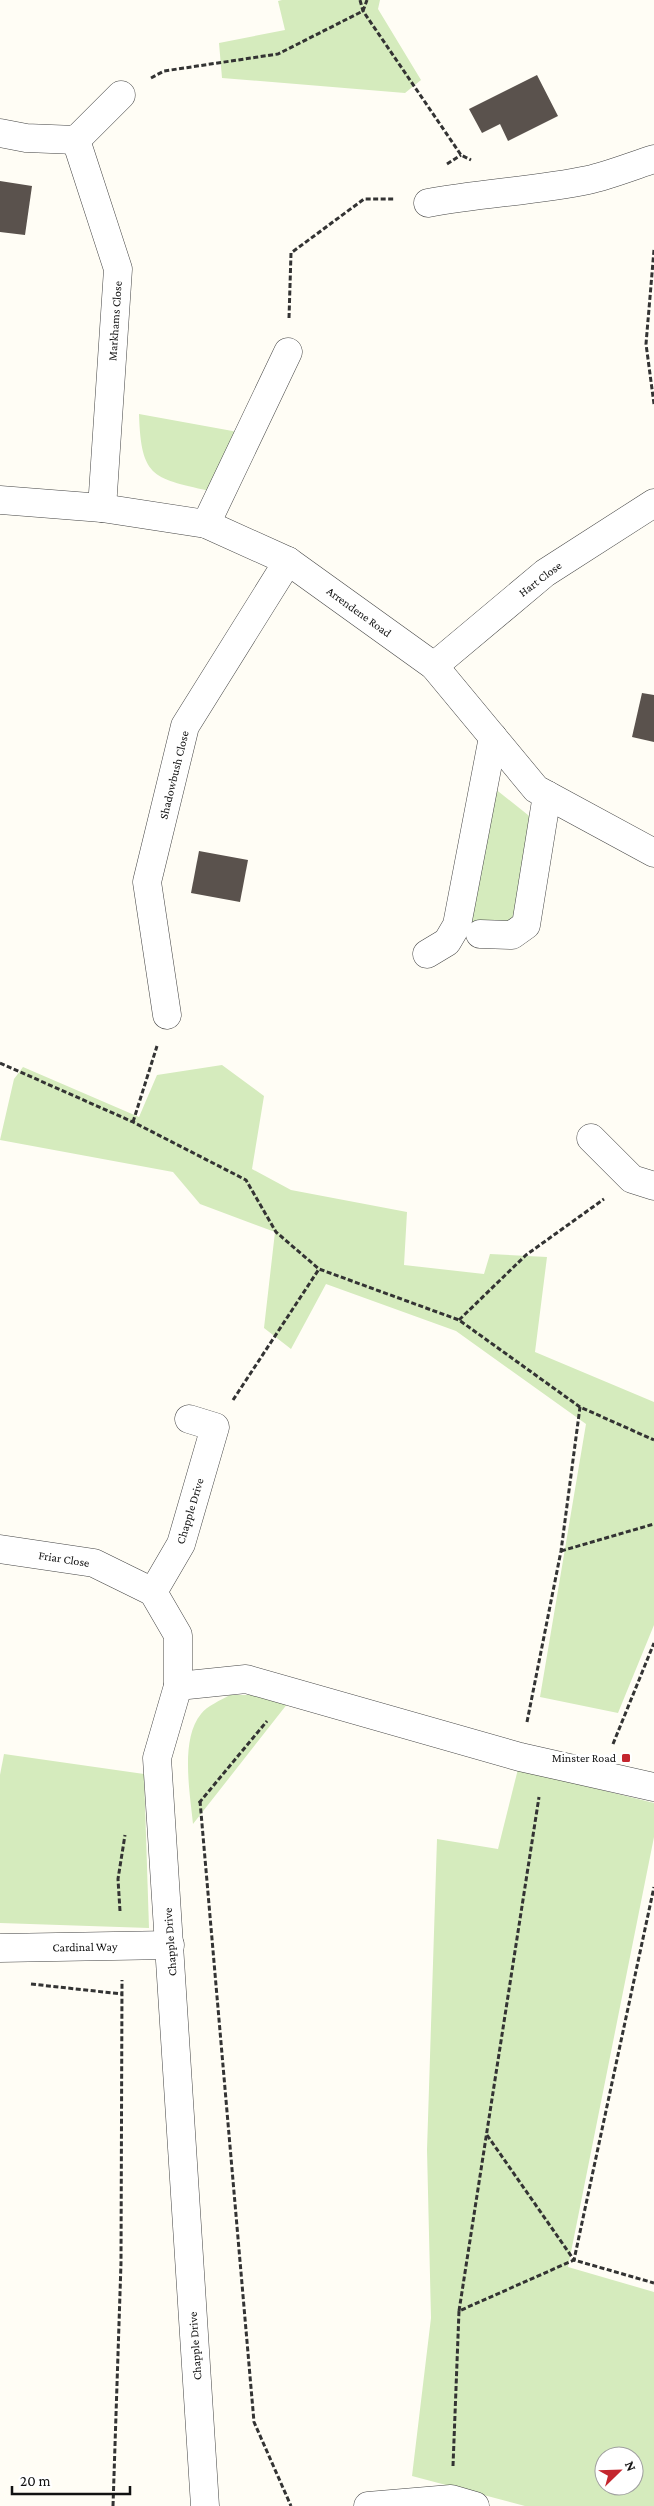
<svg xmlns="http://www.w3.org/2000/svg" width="654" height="2506" viewBox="0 0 654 2506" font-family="'Crimson Pro',serif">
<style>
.green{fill:#d5ebbd;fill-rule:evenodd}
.building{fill:#5a524d}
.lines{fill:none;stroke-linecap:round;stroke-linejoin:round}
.minor-casing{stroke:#444;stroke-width:29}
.path{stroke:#333;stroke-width:3;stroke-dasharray:5 2.5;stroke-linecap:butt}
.minor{stroke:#fff;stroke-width:28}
.poi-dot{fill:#c4262e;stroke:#fff;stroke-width:2}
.labels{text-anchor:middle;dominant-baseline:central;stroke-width:5;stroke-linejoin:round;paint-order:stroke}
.street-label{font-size:12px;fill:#111;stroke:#fff}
.poi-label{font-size:12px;fill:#111;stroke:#fff;text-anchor:end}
</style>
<rect width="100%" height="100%" fill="#fffdf5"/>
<g class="green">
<polygon points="282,0 380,0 378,9 421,80 405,93 222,78 219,43 285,30 278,1"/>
<path d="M139,414l99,18 -24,60c-60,-14 -73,-12 -75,-78z"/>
<polygon points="489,784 533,819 518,916 505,925 462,923"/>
<polygon points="222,1065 264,1096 252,1169 291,1190 407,1212 404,1265 484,1274 490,1254 547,1257 535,1352 654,1402 654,1625 618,1713 540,1697 586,1424 456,1331 326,1284 291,1349 264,1328 275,1232 200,1204 173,1172 0,1140 14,1079 23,1067 139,1117 157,1075"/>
<path d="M230,1695h36l22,8 -95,121c-3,-31 -13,-85 8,-110 6,-8 20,-14 29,-19z"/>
<polygon points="4,1754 144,1774 149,1928 0,1923 0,1775"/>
<path d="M518,1769l136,34v34l-86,430 86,25v214h-129l-113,-30 19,-158 -4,-168 10,-311 61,10zM604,2456h30v30h-30z"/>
</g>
<g class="building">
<polygon points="537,75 558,116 508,141 500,124 482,133 469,109"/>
<polygon points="0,181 32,186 25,235 0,232"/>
<polygon points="642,693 654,695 654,742 632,737"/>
<polygon points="199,851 248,860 240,902 191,893"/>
</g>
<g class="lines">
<defs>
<g id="minor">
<polyline points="0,133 26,138 76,140 121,95"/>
<polyline points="76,140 118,269 102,508"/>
<path d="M428,203c53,-10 107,-12 160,-23 22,-5 44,-14 66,-21"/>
<polyline points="0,500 102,508 206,524 288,561 434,666 536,789 654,853"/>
<polyline points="206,524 288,352"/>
<polyline points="434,666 545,573 654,503"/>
<polyline points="480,934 512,935 526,925 547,795"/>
<polyline points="427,954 447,942 457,925 493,737"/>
<polyline points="167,1015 147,882 185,726 288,561"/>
<polyline points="591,1138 632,1179 654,1186"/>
<polyline points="189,1419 215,1427 181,1544 153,1592 178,1635 178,1686 157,1758 205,2506"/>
<polyline points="0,1549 94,1563 153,1592"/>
<polyline points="178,1686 246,1679 520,1757 654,1787"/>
<polyline points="0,1948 170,1945"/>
<polyline points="368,2506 451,2499 475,2506"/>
</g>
</defs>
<use href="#minor" class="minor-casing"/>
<g class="path">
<polyline points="360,0 363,11 461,155 471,160"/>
<polyline points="151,78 164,71 278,54 363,11 367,0"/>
<polyline points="447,164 461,155"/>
<polyline points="654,250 646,344 654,404"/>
<polyline points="289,318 291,253 364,199 394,199"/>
<polyline points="0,1063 133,1122 246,1180 276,1232 319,1269 459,1320 580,1407 654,1440"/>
<polyline points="133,1122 157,1046"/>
<polyline points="459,1320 526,1255 604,1199"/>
<polyline points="233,1400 319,1269"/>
<polyline points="561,1551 654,1524"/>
<polyline points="527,1722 561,1551 580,1407"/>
<polyline points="613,1744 654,1643"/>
<polyline points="200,1801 254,2422 291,2506"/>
<polyline points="199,1803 267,1721"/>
<polyline points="120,1911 118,1879 125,1835"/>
<polyline points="31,1984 122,1994"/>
<polyline points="487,2135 574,2260 654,1887"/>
<polyline points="459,2311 539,1797"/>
<polyline points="453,2466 459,2311 574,2260 654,2283"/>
<polyline points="113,2506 121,2263 122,1980"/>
</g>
<use href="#minor" class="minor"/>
</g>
<rect class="poi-dot" x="621" y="1753" width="10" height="10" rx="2.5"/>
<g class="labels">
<g class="street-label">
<text transform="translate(115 321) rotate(-86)">Markhams Close</text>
<text transform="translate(540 579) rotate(-37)">Hart Close</text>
<text transform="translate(359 612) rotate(36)">Arrendene Road</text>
<text transform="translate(174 775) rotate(-76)">Shadowbush Close</text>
<text transform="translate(190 1511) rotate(-73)">Chapple Drive</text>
<text transform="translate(64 1559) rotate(9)">Friar Close</text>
<text transform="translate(170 1942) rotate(-94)">Chapple Drive</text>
<text transform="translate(85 1947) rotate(-1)">Cardinal Way</text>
<text transform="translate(195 2346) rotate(-94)">Chapple Drive</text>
</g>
<g class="poi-label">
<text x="616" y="1758">Minster Road</text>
</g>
</g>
<g transform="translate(619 2471) rotate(67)"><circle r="24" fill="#ffffff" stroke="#a0a0a0"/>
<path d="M0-4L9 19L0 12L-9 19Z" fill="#c4262e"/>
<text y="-8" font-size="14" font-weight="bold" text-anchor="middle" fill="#111111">N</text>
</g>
<path d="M12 2486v8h118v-8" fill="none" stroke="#111111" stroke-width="2.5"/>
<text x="20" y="2486" font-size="15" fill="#111111" stroke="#ffffff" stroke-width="4" paint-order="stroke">20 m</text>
</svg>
